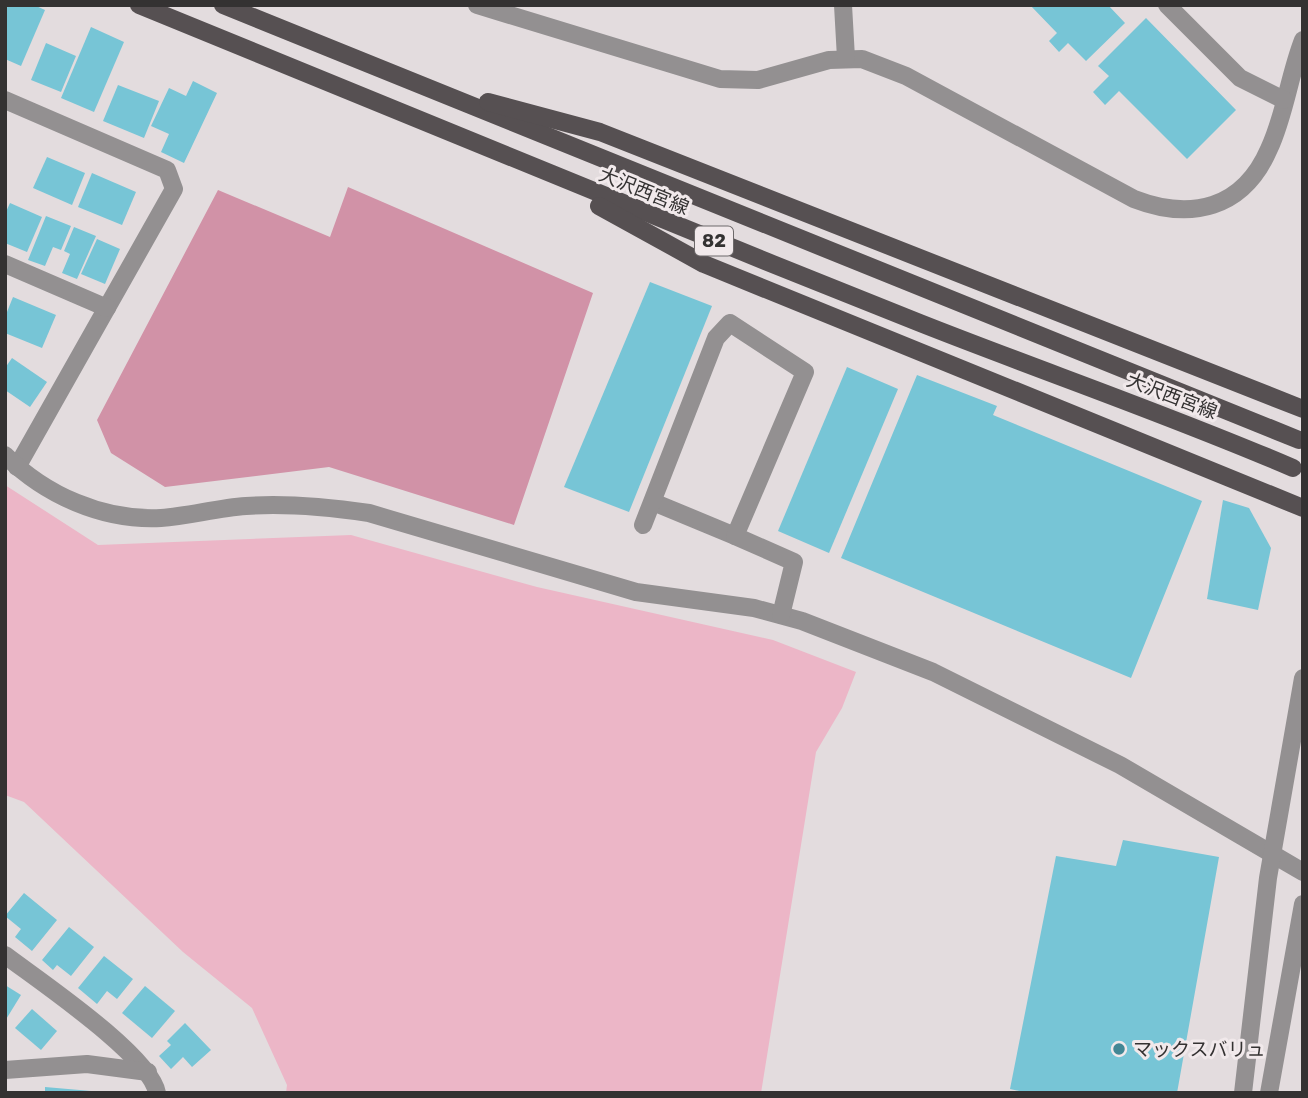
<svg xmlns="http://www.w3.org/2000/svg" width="1308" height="1098" viewBox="0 0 1308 1098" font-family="Rubik,'Noto Sans JP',sans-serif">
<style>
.green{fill:#ecb6c7}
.water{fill:#d192a7}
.building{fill:#77c5d6}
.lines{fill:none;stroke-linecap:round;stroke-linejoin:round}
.minor{stroke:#939091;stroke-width:18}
.major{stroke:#565052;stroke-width:18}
.poi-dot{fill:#438795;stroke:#f1e9eb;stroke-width:2.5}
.labels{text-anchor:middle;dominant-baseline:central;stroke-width:6;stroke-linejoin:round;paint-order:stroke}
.shield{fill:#f1e9eb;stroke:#6d696a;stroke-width:2}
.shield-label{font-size:18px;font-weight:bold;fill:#343232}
.street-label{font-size:19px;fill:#343232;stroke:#f1e9eb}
.poi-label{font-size:19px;fill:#343232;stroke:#f1e9eb;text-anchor:start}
</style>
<rect width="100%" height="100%" fill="#e3dcde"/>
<polygon class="green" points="5,485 98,545 351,535 537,587 773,640 856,672 842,708 816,752 761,1093 286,1093 287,1085 252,1008 183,952 24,802 5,795"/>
<polygon class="water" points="348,187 593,293 514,525 329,467 165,487 111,453 97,420 218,190 330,237"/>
<g class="building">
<polygon points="8,5 34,5 45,10 21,66 5,59 5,13"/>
<polygon points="1030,5 1108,5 1125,23 1086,61 1068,43 1059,52 1049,41 1057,33"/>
<polygon points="1146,18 1236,110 1187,159 1119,91 1105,105 1093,92 1109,76 1098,66"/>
<polygon points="91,27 124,42 94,112 61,98"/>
<polygon points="46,43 76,56 61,92 31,80"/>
<polygon points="193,81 217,93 184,163 161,152 169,134 151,126 169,88 186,96"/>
<polygon points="118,85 159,101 144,138 103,121"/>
<polygon points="47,157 85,173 72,205 33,188"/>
<polygon points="92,173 136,192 122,225 78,207"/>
<polygon points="10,203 42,217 27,252 5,243 5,214"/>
<polygon points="46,216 71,226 61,250 53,247 45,266 28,260"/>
<polygon points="74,227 96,236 77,279 62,273 70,254 64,251"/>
<polygon points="97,239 120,249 105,284 81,274"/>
<polygon points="650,282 712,306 629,512 564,487"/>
<polygon points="13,297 56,315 42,348 5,333 5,317"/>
<polygon points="12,358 47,382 30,407 5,390 5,368"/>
<polygon points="847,367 898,389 829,553 778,531"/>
<polygon points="917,375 997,406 993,415 1202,501 1131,678 841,558"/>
<polygon points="1223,500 1249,508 1271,548 1258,610 1207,599"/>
<polygon points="1123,840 1219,857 1177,1093 1028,1093 1010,1089 1056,856 1116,866"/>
<polygon points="24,893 57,920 32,951 15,937 21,929 5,916"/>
<polygon points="69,927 94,947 71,976 57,965 53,970 42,960"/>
<polygon points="104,956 133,979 117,999 107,991 97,1004 78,988"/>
<polygon points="5,985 21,995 5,1021"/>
<polygon points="145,986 175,1011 152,1038 122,1013"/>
<polygon points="32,1009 57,1031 41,1050 15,1028"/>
<polygon points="185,1023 211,1050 192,1067 183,1057 171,1069 159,1056 171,1045 167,1041"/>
<polygon points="45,1087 91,1091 91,1093 45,1093"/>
</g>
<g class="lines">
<g class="minor">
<path d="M477,5l243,74 38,1 71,-20 33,-1 44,17 228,123c57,22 109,10 135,-50 16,-34 20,-73 34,-109"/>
<polyline points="843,5 846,58"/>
<polyline points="1167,5 1240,78 1284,100"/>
<polyline points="5,100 167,170 174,189 17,467"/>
<polyline points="5,264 107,308"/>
<path d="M5,455c40,40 98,66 156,63 28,-2 56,-10 85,-12 41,-3 82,1 123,7l267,79 118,16 48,13 131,51 187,93 183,107"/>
<polyline points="653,502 735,536"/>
<polyline points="643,525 716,338 730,323 805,372 735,536 794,562 781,615"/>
<path d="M5,955c33,25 146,101 152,138"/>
<polyline points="5,1070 87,1064 148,1072"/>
<polyline points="1243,1093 1268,878 1303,678"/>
<polyline points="1269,1093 1303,904"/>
</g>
<g class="major">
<path d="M139,5c260,108 520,214 781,318 124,49 250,92 373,145"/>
<polyline points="223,5 1299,440"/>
<polyline points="488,102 600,132 1303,409"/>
<polyline points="599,206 704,264 1303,508"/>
</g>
</g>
<circle class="poi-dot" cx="1119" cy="1049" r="7"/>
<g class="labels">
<rect class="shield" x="695" y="226.5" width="38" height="29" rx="5"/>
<g class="shield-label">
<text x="714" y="241">82</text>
</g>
<g class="street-label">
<text transform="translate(644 191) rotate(22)">大沢西宮線</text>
<text transform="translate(1172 396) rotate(21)">大沢西宮線</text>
</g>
<g class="poi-label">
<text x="1133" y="1049">マックスバリュ</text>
</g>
</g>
<rect width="1308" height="1098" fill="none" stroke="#343232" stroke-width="14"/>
</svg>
